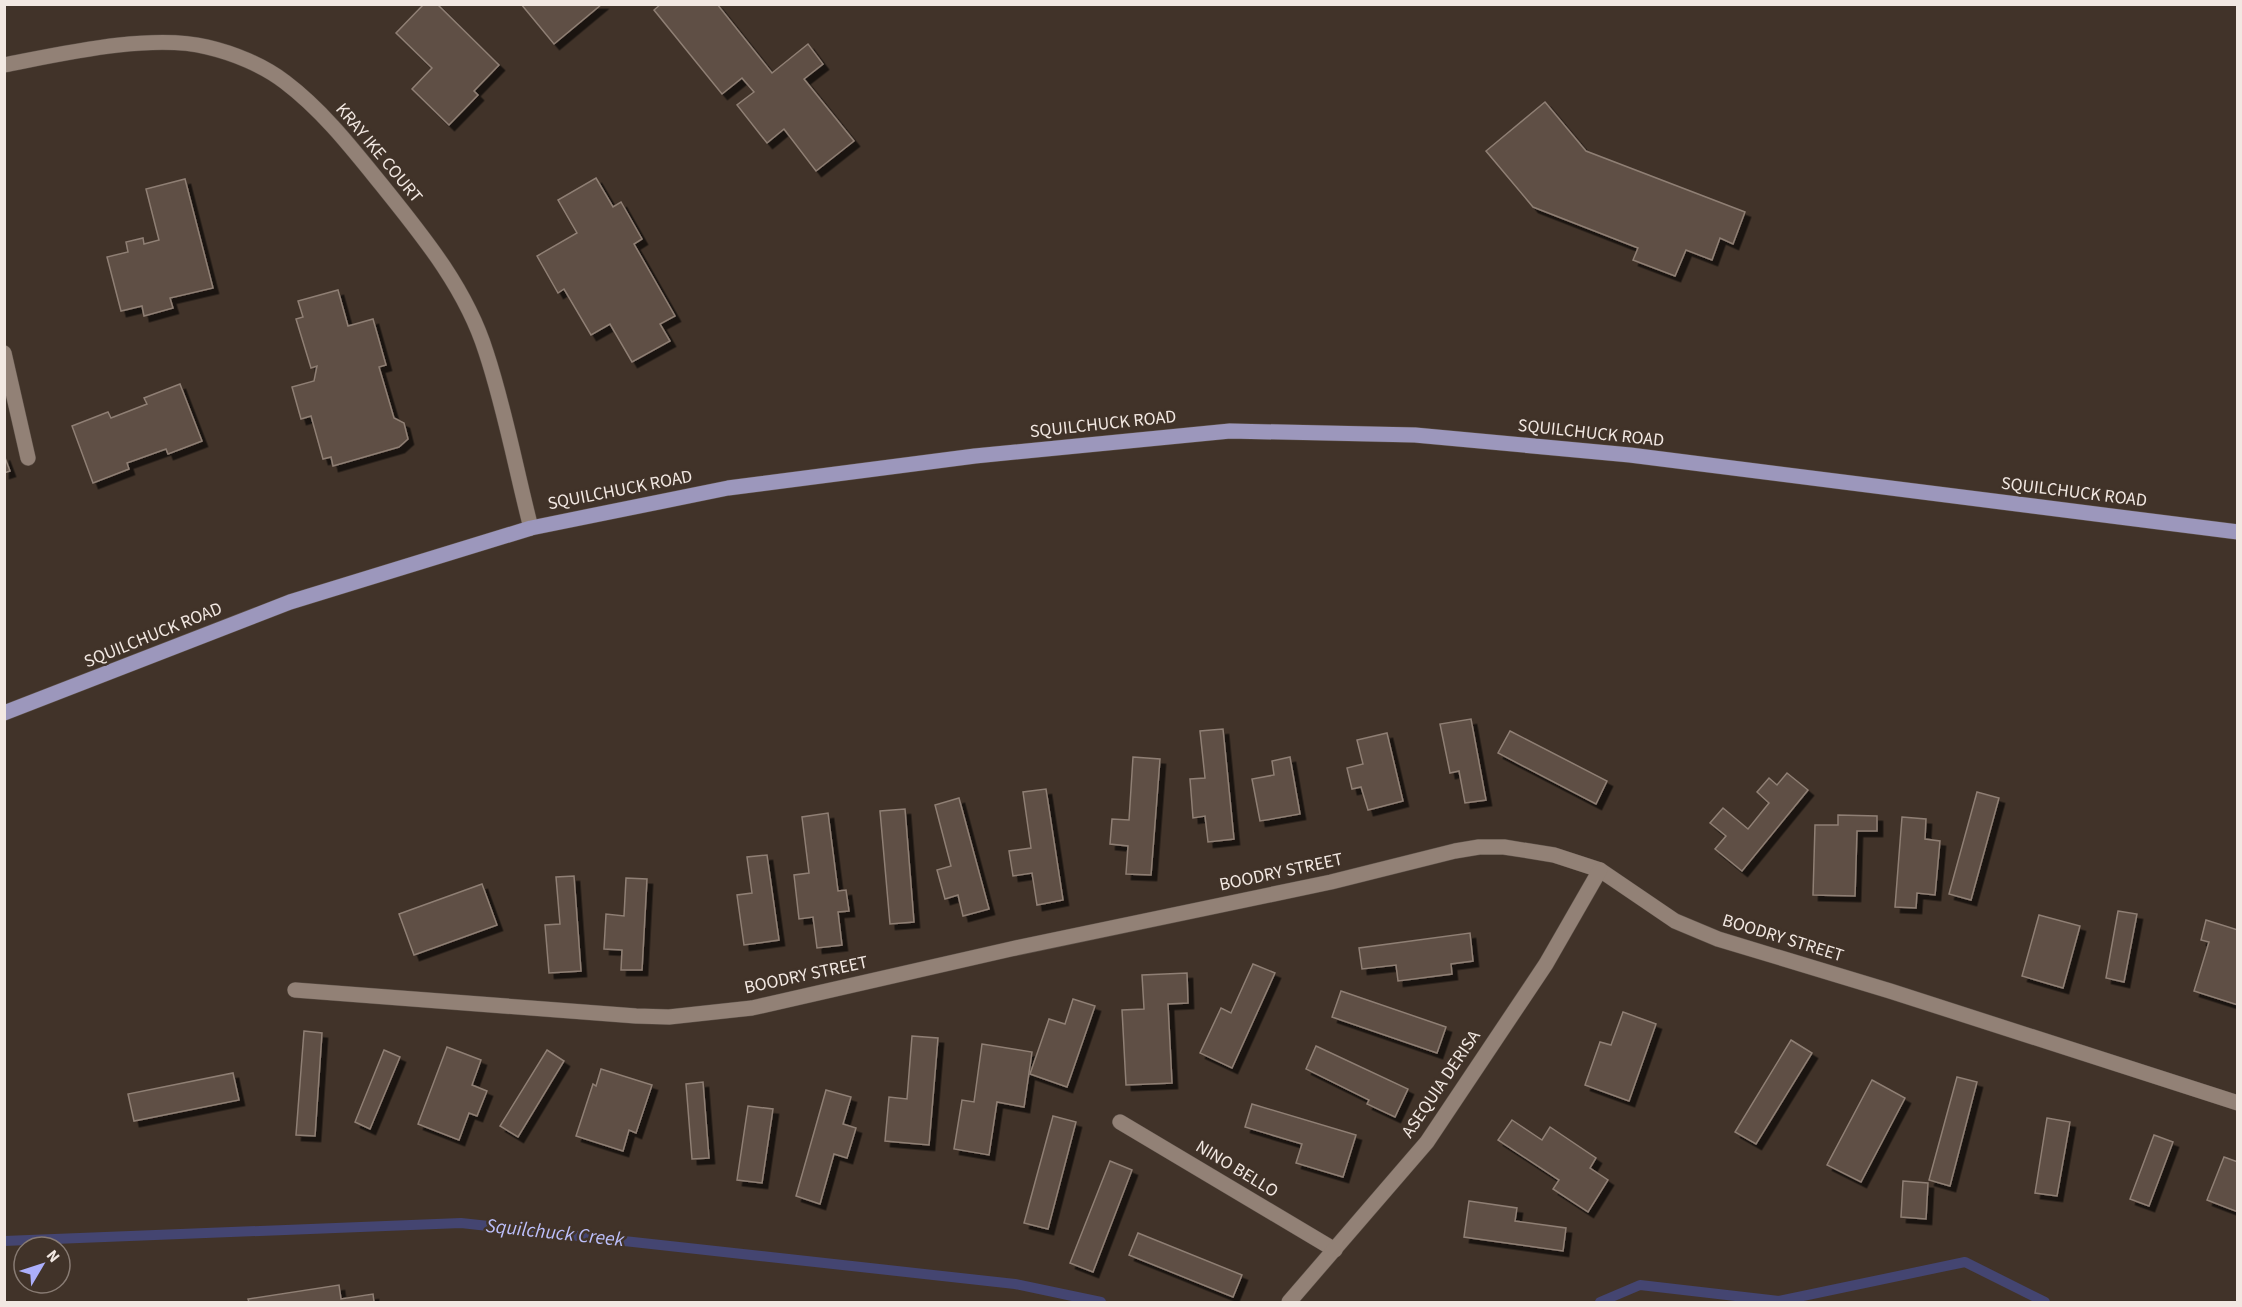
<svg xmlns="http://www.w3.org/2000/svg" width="2242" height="1307" viewBox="0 0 2242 1307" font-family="'Source Sans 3',sans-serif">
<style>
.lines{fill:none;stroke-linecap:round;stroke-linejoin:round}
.stream{stroke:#444571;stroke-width:10}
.building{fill:#5e4f44;stroke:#8f7f74;stroke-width:1.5;filter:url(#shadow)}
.minor-casing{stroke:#5c5047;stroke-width:16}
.major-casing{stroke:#5c5047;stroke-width:16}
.minor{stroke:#928176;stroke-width:15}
.major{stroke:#9c97bc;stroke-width:15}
.labels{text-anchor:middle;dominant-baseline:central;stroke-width:5;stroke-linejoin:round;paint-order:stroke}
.street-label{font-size:18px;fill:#f2e8e2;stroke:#413329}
.water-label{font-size:20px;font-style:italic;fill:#bcbffa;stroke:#413329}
</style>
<defs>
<filter id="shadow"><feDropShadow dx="5.5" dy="5.5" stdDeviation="0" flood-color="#0009"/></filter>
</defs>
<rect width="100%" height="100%" fill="#413329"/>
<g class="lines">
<g class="stream">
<polyline points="4,1241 461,1223 1015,1284 1101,1302"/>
<polyline points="1600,1302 1640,1285 1779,1301 1965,1262 2045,1302"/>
</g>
</g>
<g class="building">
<polygon points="424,4 437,4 499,65 474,91 478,95 449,125 412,89 432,68 396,33"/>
<polygon points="521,4 602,4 554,44"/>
<polygon points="661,4 717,4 772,73 808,44 823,64 804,79 854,141 816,171 784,129 767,143 737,105 754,92 742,78 722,94 654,10"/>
<polygon points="1545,102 1586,151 1745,212 1733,244 1720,238 1712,260 1686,250 1675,276 1633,260 1638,248 1533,207 1486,151"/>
<polygon points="596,178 613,207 621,202 642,239 634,244 675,316 660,324 670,341 632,362 610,324 591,335 564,289 558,293 537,256 577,233 558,200"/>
<polygon points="185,179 213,288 170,298 173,308 144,316 142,306 121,311 107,257 128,252 126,242 143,238 144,244 159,240 146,189"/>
<polygon points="338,290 348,326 373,319 386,365 379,367 394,418 404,423 408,439 399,447 333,466 331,457 323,459 311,416 301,419 292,387 314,381 317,366 311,368 296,319 303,317 298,301"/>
<polygon points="180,384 202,441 168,454 166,449 127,463 129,469 93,483 72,426 108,412 111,418 147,404 144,398"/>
<polygon points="4,455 10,471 4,473"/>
<polygon points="1471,719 1486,800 1465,803 1459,771 1450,773 1440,724"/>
<polygon points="1223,729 1234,839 1208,842 1205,816 1193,818 1190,779 1205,778 1200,731"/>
<polygon points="1510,731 1607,781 1596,804 1498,753"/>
<polygon points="1387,733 1403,801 1368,810 1361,787 1352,789 1347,768 1363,764 1357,740"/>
<polygon points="1133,757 1160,759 1151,875 1126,874 1128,846 1110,844 1112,819 1129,820"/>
<polygon points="1290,757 1300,814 1260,821 1252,779 1274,775 1272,761"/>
<polygon points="1787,773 1808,790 1742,871 1715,849 1726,836 1710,823 1723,808 1748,829 1769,803 1757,792 1769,778 1777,785"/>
<polygon points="1046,789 1063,900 1037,905 1032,873 1013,876 1009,851 1031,848 1023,792"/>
<polygon points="1977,792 1999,798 1971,900 1949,894"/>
<polygon points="959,798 989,909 963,916 958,895 945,899 937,870 951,866 935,805"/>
<polygon points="905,809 914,922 890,924 880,811"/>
<polygon points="828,813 838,891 846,890 849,911 838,912 842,945 817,948 813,917 799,919 794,875 809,873 802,817"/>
<polygon points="1838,815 1877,816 1877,831 1857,831 1855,896 1813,895 1815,825 1838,825"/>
<polygon points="1902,817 1926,819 1925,839 1940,841 1935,895 1917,893 1916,908 1895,907"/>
<polygon points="767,855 779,940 744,945 737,895 752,893 747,857"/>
<polygon points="574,876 581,971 549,973 545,925 560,924 556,877"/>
<polygon points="626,878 647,879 642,970 621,970 622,950 604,949 606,914 624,916"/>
<polygon points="482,884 497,925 414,955 399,914"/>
<polygon points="2118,911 2137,914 2124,982 2106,978"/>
<polygon points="2039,915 2080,926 2063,988 2022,976"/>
<polygon points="2206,920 2238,930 2238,1005 2194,991 2209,942 2201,940"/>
<polygon points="1470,933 1473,961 1451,964 1452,974 1398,981 1396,965 1362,969 1359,948"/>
<polygon points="1253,964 1275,973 1232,1068 1200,1053 1221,1008 1231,1013"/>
<polygon points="1187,973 1188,1003 1168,1004 1172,1083 1126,1085 1122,1010 1144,1009 1142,975"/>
<polygon points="1341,991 1446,1027 1437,1053 1332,1017"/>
<polygon points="1073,999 1095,1006 1067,1087 1030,1074 1049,1019 1065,1024"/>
<polygon points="1623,1012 1656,1024 1629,1101 1585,1085 1600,1042 1611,1045"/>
<polygon points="304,1031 322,1033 315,1136 296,1135"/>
<polygon points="912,1036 938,1038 929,1145 885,1141 889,1097 907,1099"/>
<polygon points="1791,1040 1812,1053 1756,1144 1735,1132"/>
<polygon points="982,1044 1032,1052 1024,1107 997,1102 989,1155 954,1149 962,1100 974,1102"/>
<polygon points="1316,1046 1408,1089 1395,1117 1367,1104 1369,1100 1306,1069"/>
<polygon points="447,1047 481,1060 472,1085 487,1091 477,1116 469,1113 459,1140 418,1124"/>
<polygon points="384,1050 400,1057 370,1129 355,1122"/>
<polygon points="547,1050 564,1061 518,1137 500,1126"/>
<polygon points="601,1069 652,1085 636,1133 629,1130 623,1151 576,1136 593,1084 596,1086"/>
<polygon points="233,1073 239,1100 134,1121 128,1094"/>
<polygon points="1957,1077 1977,1082 1950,1186 1929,1180"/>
<polygon points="1872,1080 1905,1098 1861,1182 1827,1165"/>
<polygon points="703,1082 709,1158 692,1159 686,1084"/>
<polygon points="826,1090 851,1097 843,1124 856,1128 847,1158 834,1154 820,1204 796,1196"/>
<polygon points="1252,1104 1356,1135 1343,1177 1296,1163 1302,1144 1245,1127"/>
<polygon points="748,1106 773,1109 762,1183 737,1180"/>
<polygon points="1053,1116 1076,1122 1048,1229 1024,1223"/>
<polygon points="2047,1118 2070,1122 2057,1196 2035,1193"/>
<polygon points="1512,1120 1542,1140 1550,1127 1596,1158 1590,1168 1608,1180 1588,1212 1553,1189 1559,1180 1498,1140"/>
<polygon points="2154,1135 2173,1142 2149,1206 2130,1199"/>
<polygon points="2224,1157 2238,1162 2238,1212 2207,1200"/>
<polygon points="1110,1161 1132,1170 1093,1272 1070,1263"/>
<polygon points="1903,1181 1928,1183 1926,1219 1901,1217"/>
<polygon points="1469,1201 1517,1208 1515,1221 1566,1228 1563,1251 1464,1237"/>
<polygon points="1138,1233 1242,1275 1233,1297 1129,1255"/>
<polygon points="339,1285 341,1299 373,1294 374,1302 249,1302 248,1299"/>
</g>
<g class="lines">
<defs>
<g id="minor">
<path d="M4,65c57,-11 147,-32 203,-18 26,6 56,18 78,35 37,28 66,65 96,102 41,51 85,104 105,168 19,57 30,118 45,176"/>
<polyline points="4,353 28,458"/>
<polyline points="295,990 636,1016 669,1017 752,1008 1011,949 1331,882 1455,851 1479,847 1504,847 1554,855 1600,870 1675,921 1718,939 1890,991 2238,1103"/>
<polyline points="1120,1122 1335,1250"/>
<polyline points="1289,1302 1427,1142 1546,964 1600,870"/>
</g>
<polyline id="major" points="4,713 290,602 531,528 728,488 975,456 1230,431 1415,435 1630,455 2238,532"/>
</defs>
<use href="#minor" class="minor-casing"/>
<use href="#major" class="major-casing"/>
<use href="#minor" class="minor"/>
<use href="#major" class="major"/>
</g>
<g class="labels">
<g class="street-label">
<text transform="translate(379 153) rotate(50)">KRAY IKE COURT</text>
<text transform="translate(1103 424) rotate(-6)">SQUILCHUCK ROAD</text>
<text transform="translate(1591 433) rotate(6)">SQUILCHUCK ROAD</text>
<text transform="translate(620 490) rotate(-11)">SQUILCHUCK ROAD</text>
<text transform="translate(2074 492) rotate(7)">SQUILCHUCK ROAD</text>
<text transform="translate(153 635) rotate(-22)">SQUILCHUCK ROAD</text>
<text transform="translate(1281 872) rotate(-12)">BOODRY STREET</text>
<text transform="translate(1783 938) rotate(17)">BOODRY STREET</text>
<text transform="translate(806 975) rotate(-12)">BOODRY STREET</text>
<text transform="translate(1441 1084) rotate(-56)">ASEQUIA DERISA</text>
<text transform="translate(1237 1169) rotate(31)">NINO BELLO</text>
</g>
<g class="water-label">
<text transform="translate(555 1233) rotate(6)">Squilchuck Creek</text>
</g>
</g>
<rect width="2242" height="1307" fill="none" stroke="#f2e8e2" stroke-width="12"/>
<g transform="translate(42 1265) rotate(51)"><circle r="28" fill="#413329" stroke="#887b73" stroke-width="1.5"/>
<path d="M0-4.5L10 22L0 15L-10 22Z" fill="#acaffb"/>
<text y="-9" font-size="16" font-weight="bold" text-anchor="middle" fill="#f2e8e2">N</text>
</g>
</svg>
